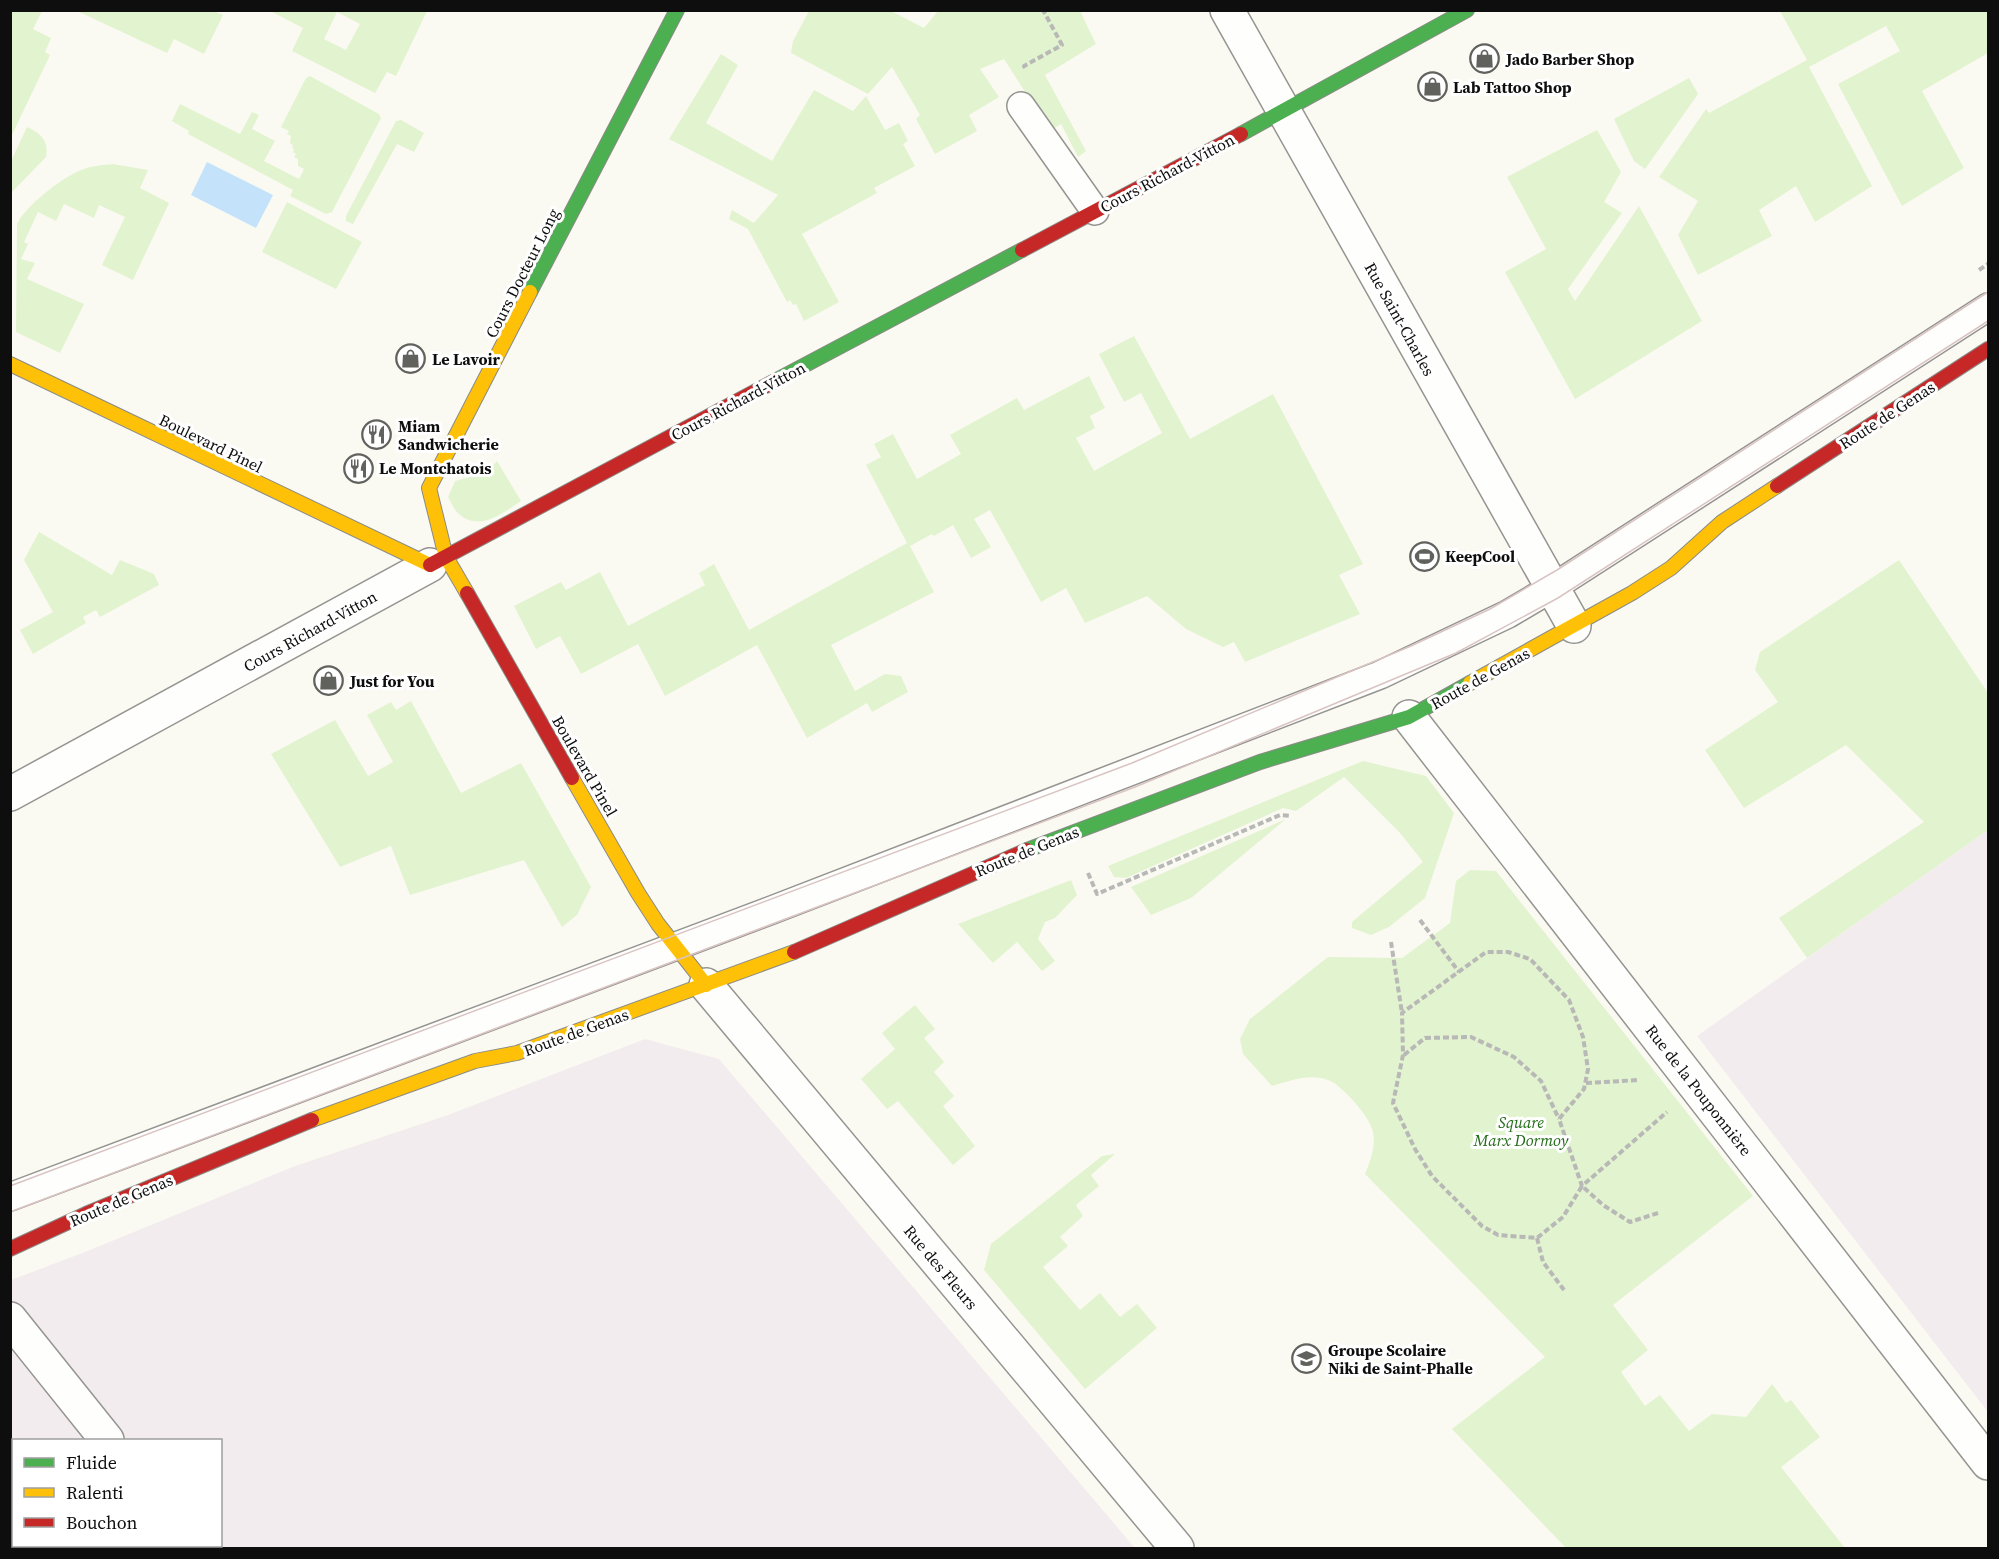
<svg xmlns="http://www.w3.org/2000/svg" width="1999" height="1559" viewBox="0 0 1999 1559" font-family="'Source Serif 4',serif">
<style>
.industrial{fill:#f3ecef;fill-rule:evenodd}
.green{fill:#e2f3cf;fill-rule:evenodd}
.water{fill:#c4e3fa}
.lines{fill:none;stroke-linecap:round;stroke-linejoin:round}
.lane-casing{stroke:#959491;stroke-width:30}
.street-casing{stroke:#959491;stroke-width:36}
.fast-casing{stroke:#8b8b87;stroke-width:16}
.slow-casing{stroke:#8b8b87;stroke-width:16}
.jam-casing{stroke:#8b8b87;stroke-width:16}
.path{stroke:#b8b8b6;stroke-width:4;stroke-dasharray:6 3;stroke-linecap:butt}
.lane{stroke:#fefefd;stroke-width:27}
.street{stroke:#fefefd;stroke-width:33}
.fast{stroke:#4caf50;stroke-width:14}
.slow{stroke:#ffc107;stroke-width:14}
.jam{stroke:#c62828;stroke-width:14}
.tram{stroke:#d9c4c2;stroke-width:1.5}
.labels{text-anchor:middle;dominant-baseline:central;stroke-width:6;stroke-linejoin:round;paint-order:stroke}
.poi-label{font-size:16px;font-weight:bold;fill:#0e0e0e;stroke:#fff;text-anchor:start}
.street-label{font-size:16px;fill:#0e0e0e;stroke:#fff}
.park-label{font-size:16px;font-style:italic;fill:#226c17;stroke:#fff}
</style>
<rect width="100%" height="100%" fill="#fbfaf2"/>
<g class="industrial">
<polygon points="1988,830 1988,1412 1697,1036"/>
<path d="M645,1039l74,20 416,489h-1124v-268l74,-28 210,-86 153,-51zM14,1440h206v106h-206z"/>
</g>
<g class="green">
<polygon points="11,10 42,11 33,29 51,38 45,52 50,55 11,137"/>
<polygon points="213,11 223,15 204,54 174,39 167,53 77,11"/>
<path d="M270,11l157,-1v1l-31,65 -9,-4 -12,21 -83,-42 11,-23zM337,12l23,12 -14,26 -22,-11z"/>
<polygon points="809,11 891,11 924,28 938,11 1080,11 1096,44 1045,75 1086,151 1078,157 1061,124 1050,131 1004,59 980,69 999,97 969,115 977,131 935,154 916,119 920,115 892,67 868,94 791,53 793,41"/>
<polygon points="1780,11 1988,11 1988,53 1922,91 1964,168 1902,206 1838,84 1900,51 1886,26 1809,67 1872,186 1815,222 1796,186 1759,210 1772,236 1698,275 1678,235 1698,201 1659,177 1706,109 1709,113 1807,60"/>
<polygon points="721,54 738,65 706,123 772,161 814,90 853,111 866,96 885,130 899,123 908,141 903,144 915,166 874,188 877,193 802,234 839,302 804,321 796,304 793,305 790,300 787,302 748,229 729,219 732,210 754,223 778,195 669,139"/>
<polygon points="310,76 379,114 381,118 332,212 326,214 290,196 293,190 188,134 189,131 172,121 180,104 240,134 252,112 259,115 252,129 275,141 264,161 299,179 304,169 298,166 298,159 294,157 296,154 293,152 294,149 292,148 293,145 290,143 291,136 287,134 289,131 281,127 306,78"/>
<polygon points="1689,78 1698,94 1645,169 1634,161 1614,119"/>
<polygon points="401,120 424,133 414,152 397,144 353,224 346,221 346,216 396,121"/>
<path d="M27,127c14,6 22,15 19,30l-35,36v-32z"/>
<polygon points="1597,130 1621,172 1604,202 1622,213 1568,289 1575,301 1639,206 1702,321 1575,399 1505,272 1546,249 1507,177"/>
<path d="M113,164l35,6 -8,18 29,15 -36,77 -31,-15 23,-48 -26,-12 -5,13 -30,-14 -8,17 -18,-9 -14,30 4,2 -7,15 14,4 -8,16 57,25 -24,49 -44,-21 1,-108c9,-18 44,-46 64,-54 9,-4 22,-5 32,-6z"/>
<polygon points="287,202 362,242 336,289 262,252"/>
<polygon points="1134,336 1190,439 1273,394 1363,564 1339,575 1360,614 1245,662 1234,642 1223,647 1186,629 1147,596 1085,623 1066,588 1041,602 990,510 974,519 991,547 971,558 953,525 934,536 932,534 910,546 934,592 831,645 855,691 885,674 901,676 908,692 872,712 867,703 807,738 757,645 665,696 638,644 581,674 560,636 536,649 514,606 561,582 566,590 600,572 628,626 705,585 699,573 714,564 749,630 907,543 866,465 881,457 874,444 893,434 917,479 961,454 950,435 1017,398 1024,410 1089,376 1105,408 1090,416 1095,428 1076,438 1094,471 1162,433 1141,393 1124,402 1099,354"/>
<path d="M497,461l24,40c-18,12 -42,31 -62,13 -5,-4 -8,-12 -11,-17l7,-16 30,-8z"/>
<polygon points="39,532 112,575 120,560 154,574 159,585 100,617 96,610 83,617 86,623 33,654 20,630 53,612 24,560"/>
<polygon points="1899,560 1988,693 1988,830 1807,958 1779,918 1924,822 1846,745 1744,808 1705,750 1778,702 1755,670 1760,652"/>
<polygon points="411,701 461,793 521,763 591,887 577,915 562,927 524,860 410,895 391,846 340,867 271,754 335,720 368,776 393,762 367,715 391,702 396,710"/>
<polygon points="1363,761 1426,776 1454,813 1425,898 1389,927 1371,935 1352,928 1352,922 1423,862 1400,833 1344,777 1296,811 1283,808 1126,878 1114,877 1108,866"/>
<polygon points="1286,819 1191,898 1151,915 1131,887"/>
<path d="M1470,870l26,1 257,325 -140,109 35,45 -27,22 24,34 15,-11 29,36 23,-17 34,3 26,-33 14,19 5,-3 29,37 -39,30 64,81h-279l-114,-119 93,-72 -180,-183c5,-12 11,-28 8,-42 -3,-15 -31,-47 -45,-52 -19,-7 -38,1 -56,6l-29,-32 -3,-15 10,-20 78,-62 74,1 48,-35 6,-42z"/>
<polygon points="1071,880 1077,895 1055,918 1045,922 1038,939 1055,961 1042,971 1017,942 993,963 958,924"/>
<polygon points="915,1005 935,1029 924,1038 944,1062 934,1072 954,1096 943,1106 975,1146 953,1165 898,1101 887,1109 861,1079 895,1049 882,1033"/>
<polygon points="1115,1154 1091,1175 1099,1186 1076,1205 1083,1216 1060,1237 1068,1246 1043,1267 1080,1310 1100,1293 1120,1317 1137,1304 1157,1328 1085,1389 984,1270 991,1244 1102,1156"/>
</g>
<polygon class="water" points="207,162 273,195 256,228 191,195"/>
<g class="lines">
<defs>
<g id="lane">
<polyline points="1021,106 1095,211"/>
<polyline points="10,1197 772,910 1380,675 1508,614 1552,588 1988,307"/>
</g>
<g id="street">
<polyline points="1227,10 1574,626"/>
<polyline points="1409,717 1988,1463"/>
<polyline points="10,794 430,565"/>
<polyline points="706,985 1177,1548"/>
<polyline points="10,1319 107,1440"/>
<polyline points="191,1546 193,1548"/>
</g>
<g id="fast">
<polyline points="1241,134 1467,10"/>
<polyline points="530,292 677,10"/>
<polyline points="773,382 1022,250"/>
<polyline points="1027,850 1260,762 1409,717 1470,683"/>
</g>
<g id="slow">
<polyline points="10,364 430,565"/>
<polyline points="467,593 446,557 429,488 530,292"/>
<polyline points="1470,683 1632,593 1671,568 1722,522 1777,486"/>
<polyline points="572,778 638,893 658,924 706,985"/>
<polyline points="312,1120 475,1061 517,1053 794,952"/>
</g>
<g id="jam">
<polyline points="1022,250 1241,134"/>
<polyline points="1777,486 1988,349"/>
<polyline points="430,565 773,382"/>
<polyline points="467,593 572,778"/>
<polyline points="794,952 1027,850"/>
<polyline points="10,1249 86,1214 312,1120"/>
</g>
</defs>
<use href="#lane" class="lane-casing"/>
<use href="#street" class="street-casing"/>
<use href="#fast" class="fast-casing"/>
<use href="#slow" class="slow-casing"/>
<use href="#jam" class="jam-casing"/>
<g class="path">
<polyline points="1025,68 1024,66 1062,45 1043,10"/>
<polyline points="1979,270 1988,264"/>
<polyline points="1088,873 1097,894 1280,815 1291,816"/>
<polyline points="1420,920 1459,972"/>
<polyline points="1391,942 1402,1013"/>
<polyline points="1404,1055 1425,1038 1471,1037 1514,1057 1541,1081 1559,1119"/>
<polyline points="1586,1083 1639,1080"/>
<polyline points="1658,1213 1630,1222 1603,1205 1582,1186 1563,1217 1537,1238 1498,1235 1482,1226 1432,1176 1415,1149 1393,1103 1403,1055 1402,1013 1486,952 1508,952 1530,959 1569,1000 1583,1037 1588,1069 1584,1089 1559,1119 1582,1186 1667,1112"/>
<polyline points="1537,1238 1543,1262 1564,1290"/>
</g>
<use href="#lane" class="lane"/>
<use href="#street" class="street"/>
<use href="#fast" class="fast"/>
<use href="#slow" class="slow"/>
<use href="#jam" class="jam"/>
<g class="tram">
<polyline points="10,1186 1132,763 1411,646 1490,609 1557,570 1988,292"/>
<polyline points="10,1212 1135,787 1456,653 1558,598 1988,321"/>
</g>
</g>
<defs>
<symbol id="shop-ring" viewBox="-11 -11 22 22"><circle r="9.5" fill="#fff" stroke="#61615e" stroke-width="1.5"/><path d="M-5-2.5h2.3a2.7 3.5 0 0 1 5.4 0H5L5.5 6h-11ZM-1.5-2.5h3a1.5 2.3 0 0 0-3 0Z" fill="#61615e"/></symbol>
<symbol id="restaurant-ring" viewBox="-11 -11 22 22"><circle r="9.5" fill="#fff" stroke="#61615e" stroke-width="1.5"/><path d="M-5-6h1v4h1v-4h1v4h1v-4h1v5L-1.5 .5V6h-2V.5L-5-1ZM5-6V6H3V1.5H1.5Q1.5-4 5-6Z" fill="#61615e"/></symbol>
<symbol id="stadium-ring" viewBox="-11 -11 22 22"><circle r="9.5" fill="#fff" stroke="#61615e" stroke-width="1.5"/><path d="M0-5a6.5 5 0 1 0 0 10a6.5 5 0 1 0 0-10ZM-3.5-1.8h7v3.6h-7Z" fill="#61615e"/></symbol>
<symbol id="school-ring" viewBox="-11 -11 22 22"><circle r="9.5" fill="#fff" stroke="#61615e" stroke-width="1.5"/><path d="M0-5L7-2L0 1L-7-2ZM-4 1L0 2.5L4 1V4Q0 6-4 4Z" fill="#61615e"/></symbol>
</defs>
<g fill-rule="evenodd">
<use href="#shop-ring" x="1468" y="42" width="33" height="33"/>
<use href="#shop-ring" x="1416" y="70" width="33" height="33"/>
<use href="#shop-ring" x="394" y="342" width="33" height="33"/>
<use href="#restaurant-ring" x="360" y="418" width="33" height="33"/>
<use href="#restaurant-ring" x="342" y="452" width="33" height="33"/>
<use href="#stadium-ring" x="1408" y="540" width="33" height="33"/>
<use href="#shop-ring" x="312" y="664" width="33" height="33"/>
<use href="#school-ring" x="1290" y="1342" width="33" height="33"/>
</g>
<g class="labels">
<g class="poi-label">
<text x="1506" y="59">Jado Barber Shop</text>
<text x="1453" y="87">Lab Tattoo Shop</text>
<text x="432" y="359">Le Lavoir</text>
<text x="398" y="426">Miam<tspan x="398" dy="18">Sandwicherie</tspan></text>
<text x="379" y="468">Le Montchatois</text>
<text x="1445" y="556">KeepCool</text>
<text x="350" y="681">Just for You</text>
<text x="1328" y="1350">Groupe Scolaire<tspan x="1328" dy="18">Niki de Saint-Phalle</tspan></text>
</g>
<g class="street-label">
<text transform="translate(1167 173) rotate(-28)">Cours Richard-Vitton</text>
<text transform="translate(522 273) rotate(-63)">Cours Docteur Long</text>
<text transform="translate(1400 319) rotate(61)">Rue Saint-Charles</text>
<text transform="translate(738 401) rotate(-28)">Cours Richard-Vitton</text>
<text transform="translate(1887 415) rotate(-33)">Route de Genas</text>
<text transform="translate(211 443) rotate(26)">Boulevard Pinel</text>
<text transform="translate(310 631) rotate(-29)">Cours Richard-Vitton</text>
<text transform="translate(1480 678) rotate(-29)">Route de Genas</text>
<text transform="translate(585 766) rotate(60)">Boulevard Pinel</text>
<text transform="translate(1027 851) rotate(-22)">Route de Genas</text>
<text transform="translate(576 1032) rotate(-20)">Route de Genas</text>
<text transform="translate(1699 1090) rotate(52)">Rue de la Pouponnière</text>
<text transform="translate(121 1200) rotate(-23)">Route de Genas</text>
<text transform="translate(941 1267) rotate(50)">Rue des Fleurs</text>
</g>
<g class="park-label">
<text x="1521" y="1122">Square<tspan x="1521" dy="18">Marx Dormoy</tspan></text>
</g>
</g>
<rect width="1999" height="1559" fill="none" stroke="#0e0e0e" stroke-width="24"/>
<rect x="12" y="1439" width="210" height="108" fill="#ffffff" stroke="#9f9f9f" stroke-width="1.5"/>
<rect x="24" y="1458" width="30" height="9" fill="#4caf50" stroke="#9f9f9f" stroke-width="1.5"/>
<text x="66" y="1469" font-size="18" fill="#0e0e0e">Fluide</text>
<rect x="24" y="1488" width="30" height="9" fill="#ffc107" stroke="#9f9f9f" stroke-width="1.5"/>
<text x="66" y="1499" font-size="18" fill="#0e0e0e">Ralenti</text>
<rect x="24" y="1518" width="30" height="9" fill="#c62828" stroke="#9f9f9f" stroke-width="1.5"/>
<text x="66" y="1529" font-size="18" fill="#0e0e0e">Bouchon</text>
</svg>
